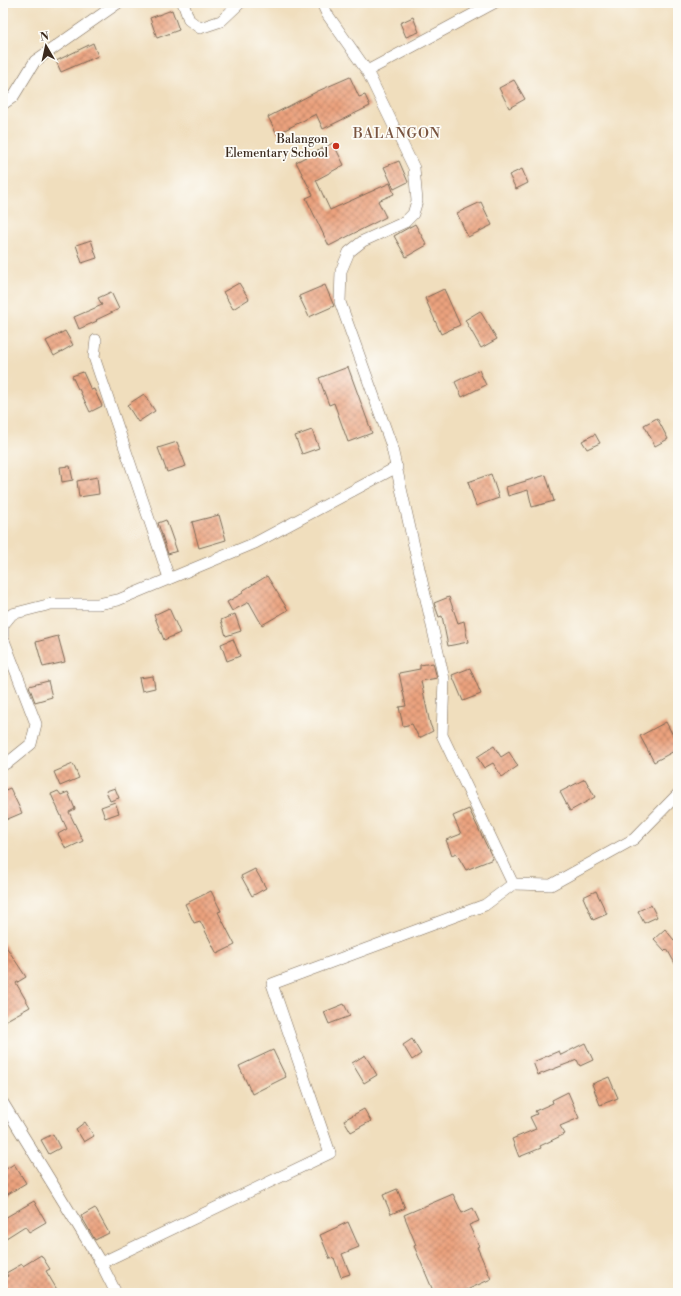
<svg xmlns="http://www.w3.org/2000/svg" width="681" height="1296" viewBox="0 0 681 1296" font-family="'Libre Bodoni',serif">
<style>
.building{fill:url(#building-cross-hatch)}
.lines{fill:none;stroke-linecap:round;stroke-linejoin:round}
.minor-casing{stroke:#7a6956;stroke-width:12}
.minor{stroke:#fff;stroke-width:11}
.poi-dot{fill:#c8321e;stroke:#fdfcf7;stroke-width:1.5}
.labels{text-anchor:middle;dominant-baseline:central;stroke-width:3.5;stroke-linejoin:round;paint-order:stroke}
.poi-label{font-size:12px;fill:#3b2a1e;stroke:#fdfcf7;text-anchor:end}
.quarter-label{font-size:14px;letter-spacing:1px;fill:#795440;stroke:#fdfcf7}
</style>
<defs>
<pattern id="building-cross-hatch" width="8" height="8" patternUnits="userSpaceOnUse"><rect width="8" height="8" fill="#eba27e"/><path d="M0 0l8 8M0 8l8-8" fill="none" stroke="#c08467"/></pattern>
</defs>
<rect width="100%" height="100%" fill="#fdfcf7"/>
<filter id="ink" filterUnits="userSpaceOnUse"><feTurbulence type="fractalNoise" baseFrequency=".025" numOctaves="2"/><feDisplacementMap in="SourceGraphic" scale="8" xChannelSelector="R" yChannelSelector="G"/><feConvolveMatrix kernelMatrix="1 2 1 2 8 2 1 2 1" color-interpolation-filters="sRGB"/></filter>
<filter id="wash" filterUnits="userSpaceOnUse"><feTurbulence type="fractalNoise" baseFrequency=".012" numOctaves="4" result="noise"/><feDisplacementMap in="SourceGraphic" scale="16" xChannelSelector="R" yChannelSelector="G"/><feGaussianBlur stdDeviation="0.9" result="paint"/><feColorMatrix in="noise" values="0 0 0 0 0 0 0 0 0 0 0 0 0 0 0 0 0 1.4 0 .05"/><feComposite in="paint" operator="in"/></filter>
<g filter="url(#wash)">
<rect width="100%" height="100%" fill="#f0debd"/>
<g id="blocks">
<g class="building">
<polygon points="172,10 179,30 157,38 150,18"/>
<polygon points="413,17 419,32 406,37 400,23"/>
<polygon points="93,43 98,56 61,72 56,61"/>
<polygon points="350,77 359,97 365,95 370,106 323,129 316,114 277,134 268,117 318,91"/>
<polygon points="514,80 525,99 509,108 499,88"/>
<polygon points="333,143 344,165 316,180 330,210 390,183 394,194 378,201 386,217 329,246 306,198 313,195 296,162"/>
<polygon points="399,161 408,182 394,189 384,167"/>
<polygon points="522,169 528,183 516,189 509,175"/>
<polygon points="481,202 492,225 468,237 457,213"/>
<polygon points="415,224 427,245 406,257 394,236"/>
<polygon points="91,240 97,258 82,263 76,245"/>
<polygon points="239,283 249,299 233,309 223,292"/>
<polygon points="325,285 334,306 309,317 299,296"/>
<polygon points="444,289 460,325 441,334 425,298"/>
<polygon points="111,292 119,309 96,320 97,321 79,329 74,317 102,305 98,298"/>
<polygon points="480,311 497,339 481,348 465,320"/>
<polygon points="65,331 73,345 54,356 46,341"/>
<polygon points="348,367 372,433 348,442 334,403 329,405 319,378"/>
<polygon points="479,370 486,385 462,397 455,382"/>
<polygon points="83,372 91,390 94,389 102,406 90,412 79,389 78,389 72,376"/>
<polygon points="144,394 155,411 138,422 127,405"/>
<polygon points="657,418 668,439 655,446 644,425"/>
<polygon points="312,430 319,448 302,454 295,436"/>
<polygon points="595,434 600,443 587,449 582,441"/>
<polygon points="177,442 186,466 167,472 158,448"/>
<polygon points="70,466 73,480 62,482 60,467"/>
<polygon points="491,474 499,498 476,506 468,482"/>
<polygon points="546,475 554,501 532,507 528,490 508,496 506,487"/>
<polygon points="97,477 99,494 79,497 77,481"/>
<polygon points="219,515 226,540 199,548 192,522"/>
<polygon points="166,520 177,551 168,554 158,523"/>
<polygon points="267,576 288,610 262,625 249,602 232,611 227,602 243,593 242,591"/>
<polygon points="449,597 458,623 464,621 468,642 448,646 442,616 439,617 434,603"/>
<polygon points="169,608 180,633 164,640 154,615"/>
<polygon points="235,614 241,631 226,636 221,620"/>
<polygon points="58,636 65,662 43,667 36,642"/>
<polygon points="233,639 240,656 227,661 221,644"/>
<polygon points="433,663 437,678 421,681 430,724 433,731 419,738 412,724 403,726 399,707 406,706 399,673 420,669 420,665"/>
<polygon points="470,668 481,694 463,701 452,675"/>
<polygon points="153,676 155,688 142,691 139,678"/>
<polygon points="48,681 52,697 35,702 29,686"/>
<polygon points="666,722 678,745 678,749 654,762 640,736"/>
<polygon points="494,746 501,757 509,752 518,766 502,777 493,763 484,768 477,757"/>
<polygon points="73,764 79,778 60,786 54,772"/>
<polygon points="585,779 595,797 570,811 560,792"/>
<polygon points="10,788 22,813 3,821 3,791"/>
<polygon points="115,788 119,798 110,801 106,791"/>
<polygon points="58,791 61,795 68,792 75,809 69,812 83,841 66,849 58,834 67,829 51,794"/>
<polygon points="115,802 119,813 105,818 101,807"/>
<polygon points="469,809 493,859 466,870 456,853 452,855 446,840 461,834 453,816"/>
<polygon points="255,869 266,888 252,896 241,876"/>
<polygon points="211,891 221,911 218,912 235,945 217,954 200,921 194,923 185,904"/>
<polygon points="596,891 607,914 593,920 583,897"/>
<polygon points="651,905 657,917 644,923 638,911"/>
<polygon points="665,929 678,945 678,969 667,949 665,951 654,939"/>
<polygon points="3,942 26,977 16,983 30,1007 3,1022"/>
<polygon points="344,1004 350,1016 329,1024 324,1012"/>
<polygon points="412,1039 421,1054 412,1060 403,1045"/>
<polygon points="585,1043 593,1060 580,1066 577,1060 538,1075 533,1062 559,1051 561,1055"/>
<polygon points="273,1050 286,1077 252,1094 239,1066"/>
<polygon points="365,1055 377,1075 364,1083 352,1063"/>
<polygon points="609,1077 618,1098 600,1105 592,1084"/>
<polygon points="568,1092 579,1118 560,1126 565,1134 540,1146 541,1148 519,1157 512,1139 536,1129 530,1117 537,1114 535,1111 553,1103 552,1100"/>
<polygon points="364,1109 371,1121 351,1132 344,1120"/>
<polygon points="85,1122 94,1136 84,1142 76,1129"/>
<polygon points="53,1134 60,1148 49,1154 41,1140"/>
<polygon points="14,1164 26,1183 3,1197 3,1171"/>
<polygon points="397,1189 405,1208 391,1214 383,1195"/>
<polygon points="453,1194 462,1213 473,1208 479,1221 469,1225 479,1246 477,1247 491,1279 460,1293 434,1293 414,1246 416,1245 404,1215"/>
<polygon points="34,1201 46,1222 29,1232 25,1226 3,1240 3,1219"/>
<polygon points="95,1208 109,1233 95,1240 81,1216"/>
<polygon points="348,1222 359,1247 342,1254 350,1274 341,1277 334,1258 330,1259 320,1235"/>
<polygon points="41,1255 50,1269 46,1271 59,1293 3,1293 3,1279 8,1276 6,1273 22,1264 23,1266"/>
</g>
</g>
</g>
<g filter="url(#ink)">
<use href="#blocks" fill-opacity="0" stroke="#7a6956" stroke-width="1"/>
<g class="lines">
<defs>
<g id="minor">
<polyline points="183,3 189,20 200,28 221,21 240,3"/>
<polyline points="367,71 494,3"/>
<polyline points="3,104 13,97 35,61 118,3"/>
<polyline points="96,340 94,357 169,578"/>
<polyline points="3,765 10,761 31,744 36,724 3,638 3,625 12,614 51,604 98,604 118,600 255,543 397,467"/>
<polyline points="513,884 551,885 634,839 678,794"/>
<polyline points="3,1103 101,1263 116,1293"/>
<polyline points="101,1263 330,1153 272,984 485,905 513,884 442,735 444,679 391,444 340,302 341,271 349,252 363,241 405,222 413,214 417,201 414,168 367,71 327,14 322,3"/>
</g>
</defs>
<use href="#minor" class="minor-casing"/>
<use href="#minor" class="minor"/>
</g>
</g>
<circle class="poi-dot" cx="336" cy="146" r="4"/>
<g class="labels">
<g class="poi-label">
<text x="328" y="139">Balangon<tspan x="328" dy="14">Elementary School</tspan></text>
</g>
<g class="quarter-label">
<text x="397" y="134">BALANGON</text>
</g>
</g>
<rect width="681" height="1296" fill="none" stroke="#fdfcf7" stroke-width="16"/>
<g transform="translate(46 46) rotate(351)" stroke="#fdfcf7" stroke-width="3" paint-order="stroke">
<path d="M0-3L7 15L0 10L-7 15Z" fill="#3b2a1e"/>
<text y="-6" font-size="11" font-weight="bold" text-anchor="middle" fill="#3b2a1e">N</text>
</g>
</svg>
